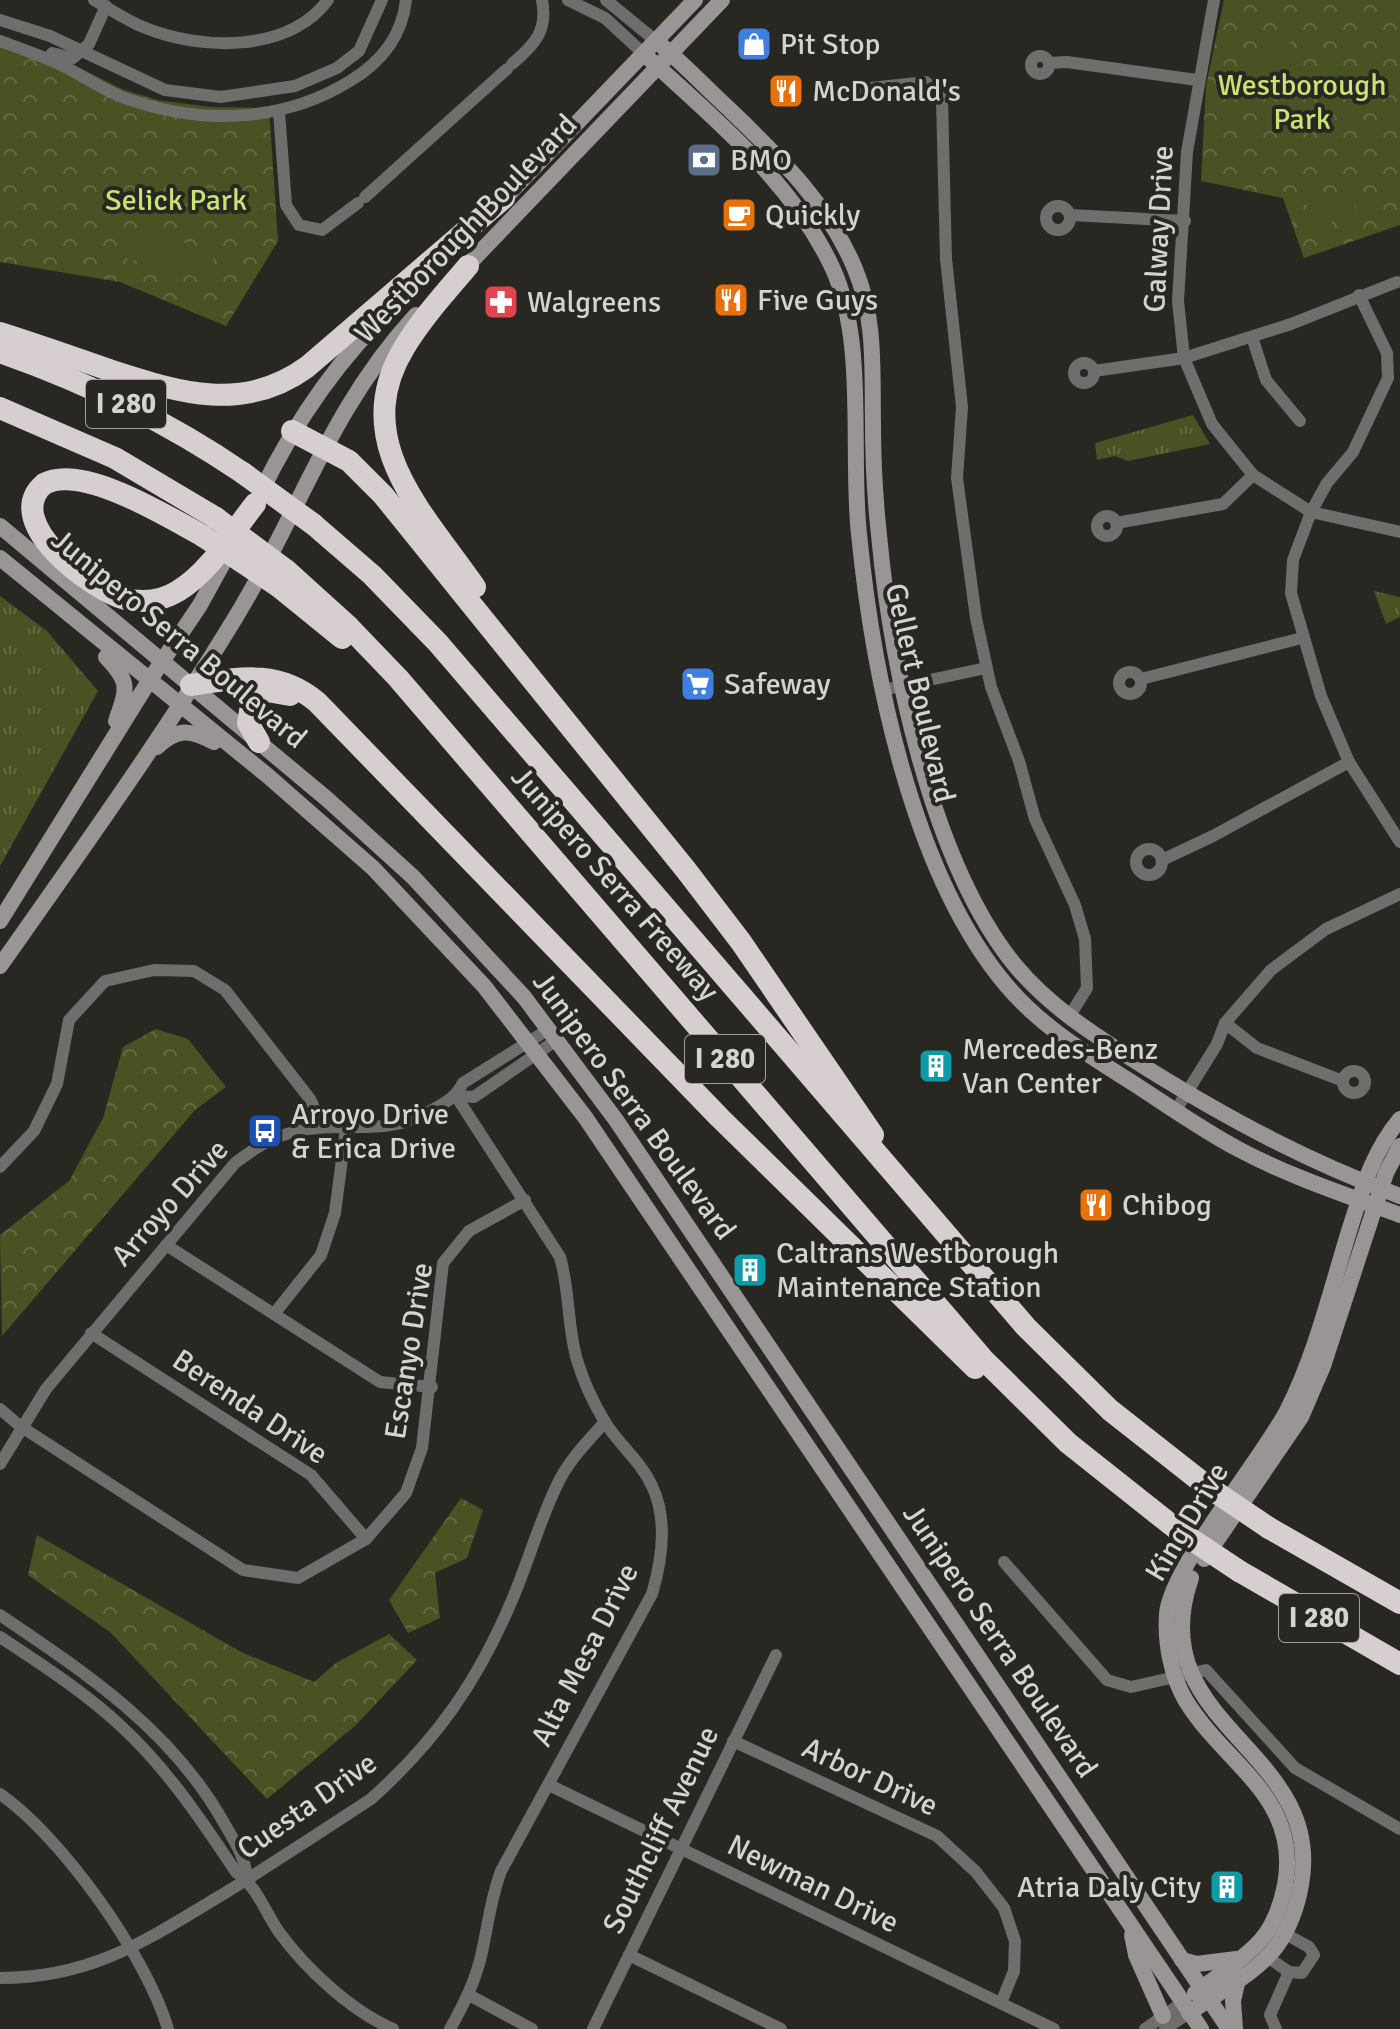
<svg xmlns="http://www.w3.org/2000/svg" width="1400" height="2029" viewBox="0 0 1400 2029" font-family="Signika,sans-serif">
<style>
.grass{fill:url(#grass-tufts)}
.forest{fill:url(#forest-crowns)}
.garden{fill:#485223}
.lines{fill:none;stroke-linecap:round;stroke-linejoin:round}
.street{stroke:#706d6d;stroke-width:12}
.secondary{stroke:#999495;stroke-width:16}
.highway{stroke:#d6ced0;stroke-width:22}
.highway-bridge{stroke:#d6ced0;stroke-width:22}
.labels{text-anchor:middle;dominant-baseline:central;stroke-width:8;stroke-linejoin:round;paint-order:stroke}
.shield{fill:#292722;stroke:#a19f9c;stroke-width:2}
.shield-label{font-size:28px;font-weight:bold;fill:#d5d3d0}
.poi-label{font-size:30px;fill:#d5d3d0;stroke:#292722;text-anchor:start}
.park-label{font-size:30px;fill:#c9e274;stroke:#292722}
.street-label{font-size:30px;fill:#d5d3d0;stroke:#292722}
</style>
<defs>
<pattern id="grass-tufts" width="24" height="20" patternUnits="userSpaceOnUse" patternTransform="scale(2)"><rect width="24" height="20" fill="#485223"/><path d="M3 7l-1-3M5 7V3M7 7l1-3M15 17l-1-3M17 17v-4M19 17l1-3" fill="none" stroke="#626a42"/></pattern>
<pattern id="forest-crowns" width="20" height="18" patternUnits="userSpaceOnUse" patternTransform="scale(2)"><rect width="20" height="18" fill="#485223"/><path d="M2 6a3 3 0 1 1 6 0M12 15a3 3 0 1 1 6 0" fill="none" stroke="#626a42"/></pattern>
</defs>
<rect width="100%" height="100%" fill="#292722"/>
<g class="grass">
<polygon points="1193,415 1210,444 1128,461 1115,456 1097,460 1095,443"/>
<polygon points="1374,591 1400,597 1400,617 1386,624"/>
<polygon points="0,596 47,631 98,691 0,866"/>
</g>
<g class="forest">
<polygon points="1224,0 1400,0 1400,225 1304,258 1283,198 1201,181 1206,86"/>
<polygon points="0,37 54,55 122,89 157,100 211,107 269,108 278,241 226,326 120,282 0,262"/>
<polygon points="156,1029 188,1039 226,1087 195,1110 2,1336 0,1235 69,1181 103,1118 123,1047"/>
<polygon points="461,1498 483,1510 467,1558 435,1573 440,1618 408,1633 389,1600"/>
<polygon points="37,1535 241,1652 314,1682 336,1663 389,1634 417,1660 356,1725 267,1799 110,1632 28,1575"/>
</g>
<g class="garden">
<polygon points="1268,30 1292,36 1284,73 1259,68"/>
<polygon points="1349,189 1362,226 1345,232 1333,195"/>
<polygon points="1324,198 1336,235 1319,240 1307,204"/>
<polygon points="134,229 215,251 207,280 126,258"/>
</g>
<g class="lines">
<g class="street">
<path d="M94,0c16,9 32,20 49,27 58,24 145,26 185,-27"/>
<polyline points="568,0 605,18 644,54"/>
<polyline points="606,0 656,41"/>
<polyline points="1214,0 1187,152 1178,301 1184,358 1212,424 1253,475 1311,512 1400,532"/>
<polyline points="0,20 50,36 165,90 221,97 295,86 337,68 359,51 382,0"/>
<path d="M0,41c19,7 39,14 57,22 22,10 42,25 65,34 75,28 158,27 228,-16 30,-18 52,-44 56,-81"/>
<polyline points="52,53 73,58 89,44 106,6"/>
<circle cx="1040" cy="65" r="9"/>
<polyline points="1049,63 1067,62 1197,80"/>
<path d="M512,64c23,-20 36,-33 30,-64"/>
<polyline points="861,89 926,82 942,99 946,259 962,407 957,478 976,618 991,687 1019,761 1035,819 1075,905 1085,939 1087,988 1069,1017"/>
<polyline points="279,112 286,205 299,225 322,230 358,203"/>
<polyline points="365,197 507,69"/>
<circle cx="1058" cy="218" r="12"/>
<polyline points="1070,215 1185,221"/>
<polyline points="1359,295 1387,353 1388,378 1353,452 1327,483 1311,512 1293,560 1291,593 1321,696 1349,762 1400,842"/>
<polyline points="1252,337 1266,380 1300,421"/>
<circle cx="1084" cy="373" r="10"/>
<polyline points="1094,371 1184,358 1291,324 1397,282"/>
<circle cx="1107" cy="526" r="10"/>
<polyline points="1116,523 1223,504 1253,475"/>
<circle cx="1130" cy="683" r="11"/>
<polyline points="1141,679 1302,638"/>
<polyline points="883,690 986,668"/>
<circle cx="1149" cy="862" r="13"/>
<polyline points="1162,860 1213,836 1349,762"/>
<polyline points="1225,1023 1257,1048 1343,1081"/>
<circle cx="1354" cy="1082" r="11"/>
<polyline points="456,1096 474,1097 558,1039"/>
<polyline points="1176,1110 1217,1044 1225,1023 1271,970 1326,929 1400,894"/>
<polyline points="0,1167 34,1131 57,1084 69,1020 105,981 154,970 194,971 225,990 310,1099 323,1127"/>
<polyline points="166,1245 380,1382 432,1387"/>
<polyline points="274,1314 321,1255 335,1213 346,1128"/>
<polyline points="91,1333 311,1475 366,1539"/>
<polyline points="0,1409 20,1426 243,1570 298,1578 366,1539 406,1493 422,1448 443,1263 469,1231 525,1200"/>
<path d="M0,1464l46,-75 189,-226c19,-14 36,-26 59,-31 51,-13 89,7 138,-22 14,-8 23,-12 31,-27l86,-54"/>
<polyline points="1004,1562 1107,1680 1131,1687 1206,1670 1295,1768 1400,1829"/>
<path d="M0,1615c86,58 172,115 224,208 11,19 22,35 23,57"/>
<path d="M0,1637c42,28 86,56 123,91 45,42 79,93 113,144 21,14 29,40 43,60 27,37 72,79 114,97"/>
<polyline points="733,1741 937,1836 976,1872 1004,1908 1015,1941 1014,1971 1001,2003"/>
<polyline points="549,1785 1054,2029"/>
<path d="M0,1794c62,43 147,163 168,235"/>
<polyline points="629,1955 781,2029"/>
<polyline points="1266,1956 1289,1972 1302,1973 1314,1955 1309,1947 1284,1933"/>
<path d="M0,1978c89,0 142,-35 215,-79 53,-32 104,-66 156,-100 65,-58 107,-118 141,-199 16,-37 27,-78 45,-115 11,-24 30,-43 48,-63"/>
<polyline points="469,1995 532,2029"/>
<path d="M450,2029c14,-25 26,-49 32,-77 6,-28 9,-54 19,-81l151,-277c10,-34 16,-75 0,-108 -11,-25 -34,-42 -47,-64 -11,-18 -22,-42 -28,-62 -10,-34 -7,-69 -17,-103l-104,-161"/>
<polyline points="593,2029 776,1655"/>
<polyline points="1145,2029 1182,2003"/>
<polyline points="1165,2029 1189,2013"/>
<polyline points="1276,2029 1270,2015 1289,1972"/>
</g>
<g class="secondary">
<path d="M656,41c25,20 47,44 71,66 51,49 101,96 128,162 21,50 17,101 18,154 0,38 2,75 6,112 12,129 52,326 135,429 37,45 85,74 134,105 84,52 159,92 252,127"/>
<path d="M644,54c68,63 148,127 188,213 35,74 18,184 27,267 14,142 54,342 148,452 33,39 75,65 118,92 38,24 75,51 115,72 51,27 106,45 160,65"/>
<polyline points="498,205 695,0"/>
<polyline points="462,271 722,0"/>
<path d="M259,496c35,-73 79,-138 139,-194"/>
<polyline points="0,526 327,799 413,877 524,997 616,1120 1229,2029"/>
<polyline points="0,558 268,776 373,868 484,986 585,1117 1201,2029"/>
<path d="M106,657c25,26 21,32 10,64"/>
<path d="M157,747c20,-19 33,-18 57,-5"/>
<polyline points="0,921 149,681 200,605 233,545"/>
<path d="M0,966c81,-115 164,-231 237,-351 64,-105 92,-205 179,-300"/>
<polyline points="1204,1559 1301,1417 1323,1366 1386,1173 1400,1146"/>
<polyline points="1132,1935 1136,1955 1163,2016"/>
<polyline points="1182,1960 1197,1964 1236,1959"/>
<path d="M1195,1993c22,-17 47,-32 66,-53 13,-15 20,-35 24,-55 16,-88 -60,-120 -99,-184 -15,-25 -21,-59 -19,-87 3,-45 95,-155 120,-203 29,-57 44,-122 63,-183 13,-40 22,-75 50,-109"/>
<path d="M1189,2013c29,-21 65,-38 87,-66 13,-18 21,-40 25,-62 25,-137 -162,-159 -110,-307"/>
<polyline points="1235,2029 1233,2001 1238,1979"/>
</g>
<g class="highway">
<path d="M468,266c-22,26 -46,52 -64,82 -56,93 20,165 71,239"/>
<path d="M0,333c38,12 75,25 112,38 68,22 132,42 195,-4l197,-169"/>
<path d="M0,352c86,30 168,70 243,121"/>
<polyline points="0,408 115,458 216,518"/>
<polyline points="292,431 349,461 383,495 686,870 741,942 873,1135"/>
<polyline points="313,524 372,575 438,643 1026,1327 1110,1410 1208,1487"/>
<path d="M203,536c-35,-19 -121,-73 -159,-52 -44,38 48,106 81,115 18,4 37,2 53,-8 32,-19 54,-58 77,-87"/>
<polyline points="286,570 349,627 398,678 983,1359 1068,1443 1179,1531"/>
<polyline points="278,586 342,638"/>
<path d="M191,685c48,-7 86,-16 126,17l403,416 255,250"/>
<polyline points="259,742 248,723 252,700 267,691 290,695"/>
<polyline points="1269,1528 1400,1603"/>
<polyline points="1239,1571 1400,1664"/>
</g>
<g class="highway-bridge">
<polyline points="243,473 313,524"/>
<polyline points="216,518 286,570"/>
<polyline points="203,536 278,586"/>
<polyline points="1208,1487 1269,1528"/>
<polyline points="1179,1531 1239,1571"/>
</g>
</g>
<defs>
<symbol id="shop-square" viewBox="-11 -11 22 22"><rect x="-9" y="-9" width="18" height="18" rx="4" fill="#3f7fe0" stroke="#292722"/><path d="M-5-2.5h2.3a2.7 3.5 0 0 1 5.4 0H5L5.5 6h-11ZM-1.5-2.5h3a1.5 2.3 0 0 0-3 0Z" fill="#fff"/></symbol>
<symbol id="restaurant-square" viewBox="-11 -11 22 22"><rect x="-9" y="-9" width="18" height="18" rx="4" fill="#e8710a" stroke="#292722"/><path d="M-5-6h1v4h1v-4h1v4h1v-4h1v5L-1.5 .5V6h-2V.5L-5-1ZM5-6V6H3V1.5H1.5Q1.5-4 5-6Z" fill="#fff"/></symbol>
<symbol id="bank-square" viewBox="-11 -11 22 22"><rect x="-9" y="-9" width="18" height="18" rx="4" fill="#5c6f8a" stroke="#292722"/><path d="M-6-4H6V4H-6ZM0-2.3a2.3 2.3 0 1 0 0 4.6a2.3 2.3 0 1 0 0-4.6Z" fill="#fff"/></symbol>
<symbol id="cafe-square" viewBox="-11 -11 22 22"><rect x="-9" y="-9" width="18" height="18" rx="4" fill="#e8710a" stroke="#292722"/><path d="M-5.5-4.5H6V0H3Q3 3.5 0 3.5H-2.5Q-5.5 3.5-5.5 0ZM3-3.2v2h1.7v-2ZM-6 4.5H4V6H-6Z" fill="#fff"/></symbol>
<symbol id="pharmacy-square" viewBox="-11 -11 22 22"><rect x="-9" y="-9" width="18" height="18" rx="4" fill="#e0444e" stroke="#292722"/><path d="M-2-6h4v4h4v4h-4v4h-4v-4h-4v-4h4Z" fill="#fff"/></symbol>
<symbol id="supermarket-square" viewBox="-11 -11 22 22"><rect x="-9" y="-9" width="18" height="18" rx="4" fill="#3f7fe0" stroke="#292722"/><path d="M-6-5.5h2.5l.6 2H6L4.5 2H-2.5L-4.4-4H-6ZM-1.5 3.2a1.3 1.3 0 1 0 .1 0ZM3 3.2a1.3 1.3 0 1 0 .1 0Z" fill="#fff"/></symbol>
<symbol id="building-square" viewBox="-11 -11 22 22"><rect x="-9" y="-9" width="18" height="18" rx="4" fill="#0f9aa8" stroke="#292722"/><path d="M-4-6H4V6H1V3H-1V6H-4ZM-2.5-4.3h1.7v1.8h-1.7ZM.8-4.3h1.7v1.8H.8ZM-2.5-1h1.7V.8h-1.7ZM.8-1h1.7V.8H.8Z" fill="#fff"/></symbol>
<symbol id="bus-square" viewBox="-11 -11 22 22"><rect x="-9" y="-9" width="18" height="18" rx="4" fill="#1a4fb4" stroke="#292722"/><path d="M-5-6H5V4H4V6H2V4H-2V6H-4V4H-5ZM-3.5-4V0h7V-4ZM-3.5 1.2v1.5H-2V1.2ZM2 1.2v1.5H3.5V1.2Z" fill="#fff"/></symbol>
</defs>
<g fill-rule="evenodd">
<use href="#shop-square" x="734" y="24" width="40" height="40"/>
<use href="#restaurant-square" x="766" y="71" width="40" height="40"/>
<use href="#bank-square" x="684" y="140" width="40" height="40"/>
<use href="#cafe-square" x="719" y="195" width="40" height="40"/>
<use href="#restaurant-square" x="711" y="280" width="40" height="40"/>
<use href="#pharmacy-square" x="481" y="282" width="40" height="40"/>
<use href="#supermarket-square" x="678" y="664" width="40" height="40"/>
<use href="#building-square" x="916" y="1046" width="40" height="40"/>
<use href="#bus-square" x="245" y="1111" width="40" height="40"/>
<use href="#restaurant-square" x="1076" y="1185" width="40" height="40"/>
<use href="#building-square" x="730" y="1250" width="40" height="40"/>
<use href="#building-square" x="1207" y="1867" width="40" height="40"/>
</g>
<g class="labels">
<g class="shield">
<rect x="86" y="380" width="80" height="48" rx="6"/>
<rect x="685" y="1035" width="80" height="48" rx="6"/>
<rect x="1279" y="1594" width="80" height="48" rx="6"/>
</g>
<g class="shield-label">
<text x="126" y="404">I 280</text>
<text x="725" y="1059">I 280</text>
<text x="1319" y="1618">I 280</text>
</g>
<g class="poi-label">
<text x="780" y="44">Pit Stop</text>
<text x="812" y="91">McDonald's</text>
<text x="730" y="160">BMO</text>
<text x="765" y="215">Quickly</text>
<text x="757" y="300">Five Guys</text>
<text x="527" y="302">Walgreens</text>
<text x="724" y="684">Safeway</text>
<text x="962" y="1049">Mercedes-Benz<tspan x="962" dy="34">Van Center</tspan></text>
<text x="291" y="1114">Arroyo Drive<tspan x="291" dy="34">&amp; Erica Drive</tspan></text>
<text x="1122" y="1205">Chibog</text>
<text x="776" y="1253">Caltrans Westborough<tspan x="776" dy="34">Maintenance Station</tspan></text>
<text x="1201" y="1887" text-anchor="end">Atria Daly City</text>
</g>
<g class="park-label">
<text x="1302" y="85">Westborough<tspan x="1302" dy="34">Park</tspan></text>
<text x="176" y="200">Selick Park</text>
</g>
<g class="street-label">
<text transform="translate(466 229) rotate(-46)">Westborough Boulevard</text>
<text transform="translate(1159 229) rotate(-87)">Galway Drive</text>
<text transform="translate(179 639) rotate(40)">Junipero Serra Boulevard</text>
<text transform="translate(920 693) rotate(77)">Gellert Boulevard</text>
<text transform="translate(615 884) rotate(49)">Junipero Serra Freeway</text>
<text transform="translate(634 1106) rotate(54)">Junipero Serra Boulevard</text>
<text transform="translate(170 1203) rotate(-48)">Arroyo Drive</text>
<text transform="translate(409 1351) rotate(-81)">Escanyo Drive</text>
<text transform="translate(250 1407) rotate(34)">Berenda Drive</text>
<text transform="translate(1187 1522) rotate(-59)">King Drive</text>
<text transform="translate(1000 1641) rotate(56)">Junipero Serra Boulevard</text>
<text transform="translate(585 1655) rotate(-63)">Alta Mesa Drive</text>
<text transform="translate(870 1777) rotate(25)">Arbor Drive</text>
<text transform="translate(307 1806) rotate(-35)">Cuesta Drive</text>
<text transform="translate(661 1830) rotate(-64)">Southcliff Avenue</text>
<text transform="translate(813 1884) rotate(26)">Newman Drive</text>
</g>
</g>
</svg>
